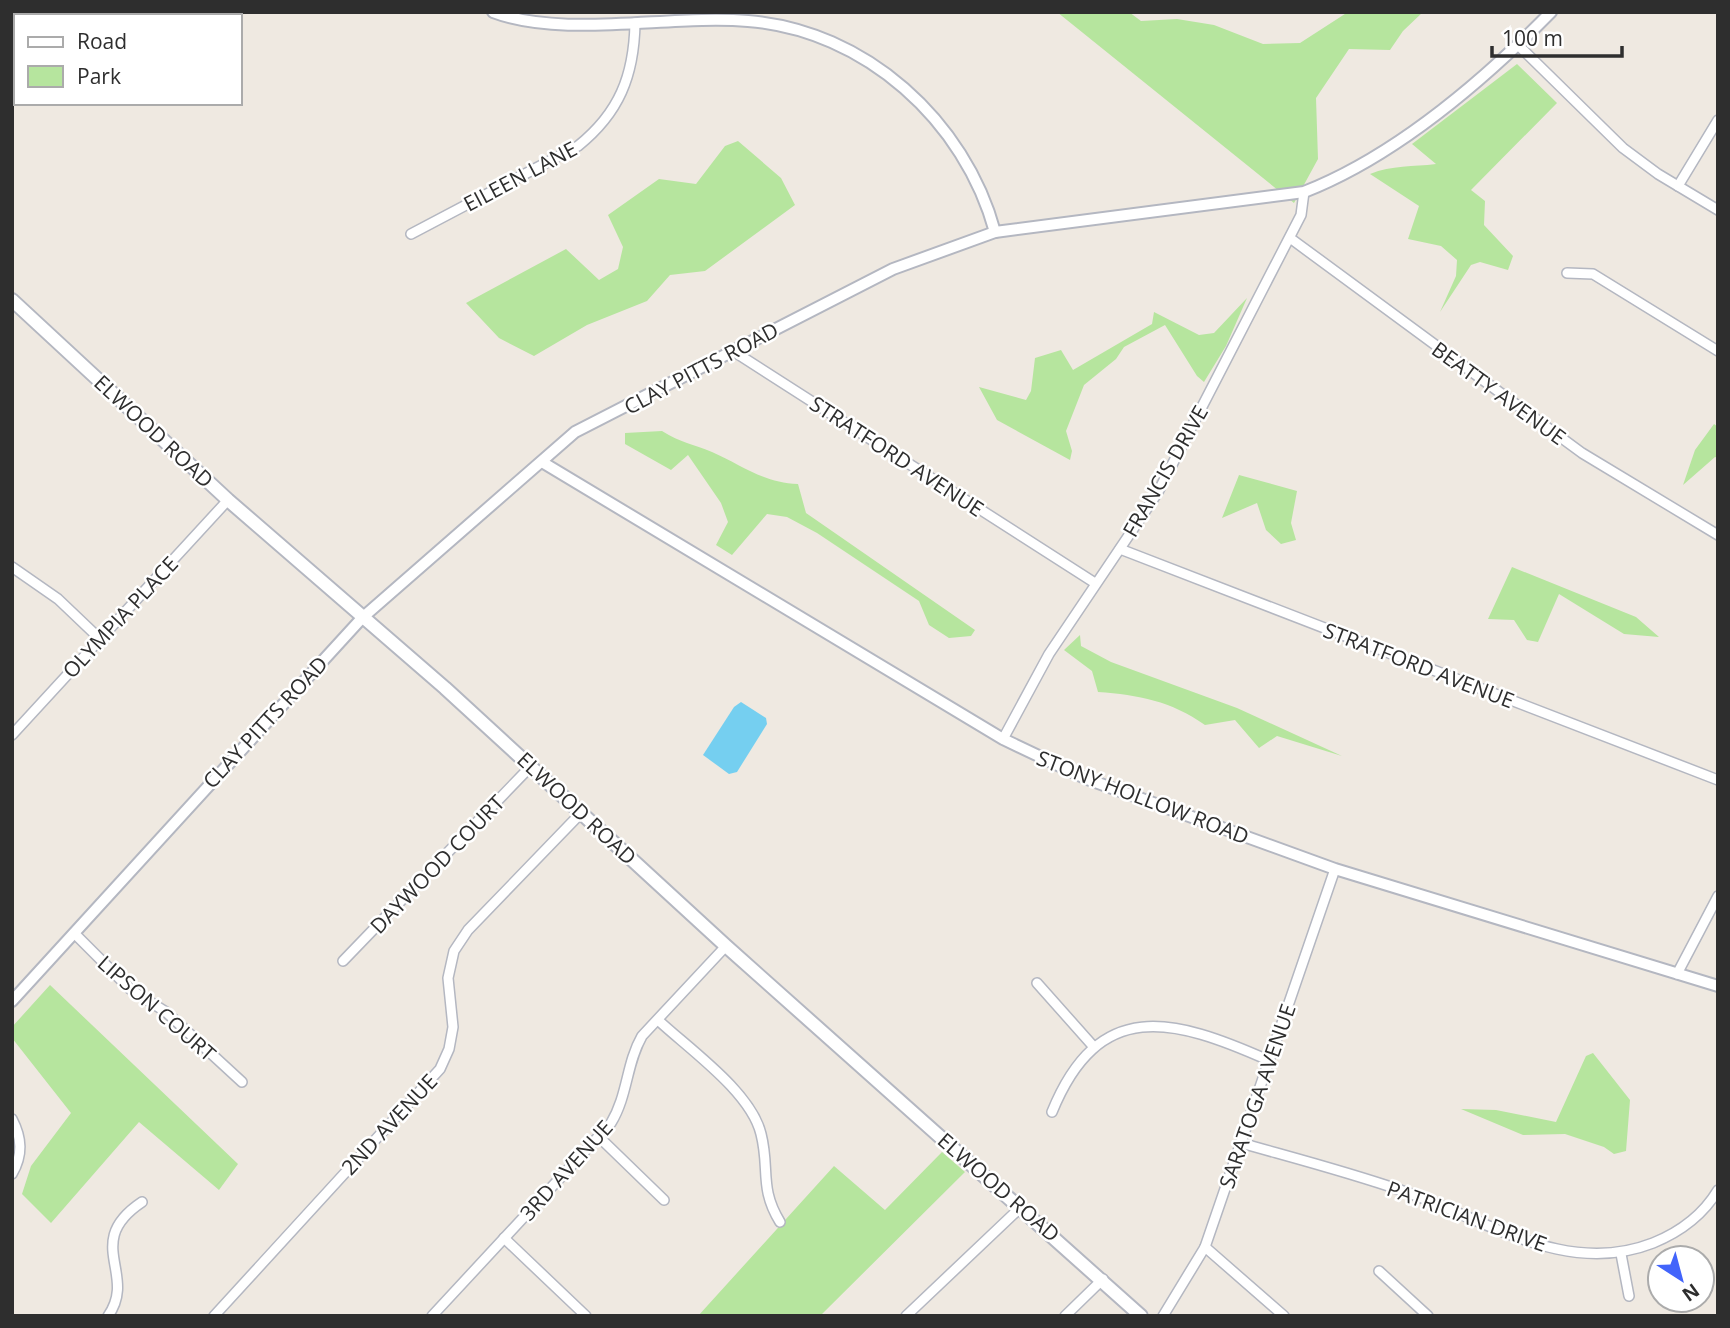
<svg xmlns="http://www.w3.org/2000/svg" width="1730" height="1328" viewBox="0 0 1730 1328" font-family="'Open Sans',sans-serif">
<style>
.green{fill:#b6e59e}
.water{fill:#75cff0}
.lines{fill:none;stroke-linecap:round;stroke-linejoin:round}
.minor-casing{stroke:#b4b7c1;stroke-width:12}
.tertiary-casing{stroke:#b4b7c1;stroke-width:14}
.secondary-casing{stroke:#b4b7c1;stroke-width:16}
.minor{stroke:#fff;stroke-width:9}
.tertiary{stroke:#fff;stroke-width:10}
.secondary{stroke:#fff;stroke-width:12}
.labels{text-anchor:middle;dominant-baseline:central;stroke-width:5;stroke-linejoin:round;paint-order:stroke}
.street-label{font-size:21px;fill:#2e2e2e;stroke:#fff}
</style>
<rect width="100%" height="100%" fill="#efe9e1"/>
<g class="green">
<polygon points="1057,12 1129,12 1141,21 1177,19 1214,25 1263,44 1300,43 1348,12 1423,12 1403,31 1390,50 1349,49 1316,98 1318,159 1294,203"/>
<path d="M1517,64l40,39 -86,87 14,11 -1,24 29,31 -5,14 -28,-8 -9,3 -31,47 16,-36 1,-16 -16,-14 -33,-7 11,-33 -49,-32c22,-9 43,-7 66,-10l-24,-20z"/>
<polygon points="738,141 781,178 795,205 705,271 670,275 647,301 587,325 534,356 499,338 466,303 566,249 599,280 618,269 623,247 608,215 659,179 696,184 725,146"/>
<polygon points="1247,298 1226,346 1204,382 1197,376 1165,325 1124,347 1116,359 1084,385 1066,431 1072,451 1070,460 997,420 979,387 1026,400 1031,391 1035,358 1061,350 1073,370 1152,324 1154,312 1199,335 1214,333"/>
<polygon points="1714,424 1718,427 1718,458 1715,457 1683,485 1695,450"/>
<path d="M662,431c19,12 31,13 50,21 30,13 51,31 86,32l8,29 169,117 -4,6 -22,2 -20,-13 -10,-24 -102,-68 -30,-16 -20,-3 -35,41 -16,-10 12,-23 -7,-19 -33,-48 -17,15 -46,-26v-11z"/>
<polygon points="1239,475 1297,491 1291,523 1296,540 1281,544 1266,530 1257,503 1222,518"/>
<polygon points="1512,567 1636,617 1659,637 1624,634 1559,594 1538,642 1527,640 1514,620 1488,619"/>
<path d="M1080,635l1,11 30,16 126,46 105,48 -65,-20 -18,12 -24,-28 -30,5c-34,-24 -66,-30 -107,-33l-6,-21 -28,-21z"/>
<polygon points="50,985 238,1164 219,1190 139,1122 51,1223 22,1194 31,1166 71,1113 12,1038 12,1027"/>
<polygon points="1593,1053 1630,1100 1626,1151 1614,1154 1604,1147 1565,1134 1523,1135 1461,1109 1496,1110 1556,1122 1586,1056"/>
<polygon points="942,1152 965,1172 820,1316 698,1316 834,1166 885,1210"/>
</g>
<polygon class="water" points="741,702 766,718 767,724 737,772 729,774 703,755 734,707"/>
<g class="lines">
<defs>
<g id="minor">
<polyline points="1518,45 1623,148 1658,174 1718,210"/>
<polyline points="1678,186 1718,120"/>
<path d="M411,234l167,-88c41,-33 56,-70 57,-123"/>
<polyline points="1290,238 1582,453 1718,535"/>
<polyline points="1567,273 1593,274 1718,351"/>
<polyline points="733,351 1095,583"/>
<polyline points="1120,549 1718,780"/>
<polyline points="12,567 58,599 100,639"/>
<polyline points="12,735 228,500"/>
<polyline points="1003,739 1049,654 1158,492 1301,215 1304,192"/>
<polyline points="74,933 130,989 166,1012 242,1082"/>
<polyline points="343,961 531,766"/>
<polyline points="1677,974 1718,896"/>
<polyline points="1037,983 1093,1046"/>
<path d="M658,1020c31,29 93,72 103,114 9,35 -2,54 19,88"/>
<path d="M1052,1112c47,-115 121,-94 216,-52"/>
<path d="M12,1119c10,19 11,36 0,55"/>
<polyline points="599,1137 664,1200"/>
<path d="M1241,1143c53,15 107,29 159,47 83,27 164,88 253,53 27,-11 50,-28 65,-53"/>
<polyline points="504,1238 586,1316"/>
<polyline points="1205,1247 1284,1316"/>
<polyline points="1621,1254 1629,1296"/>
<polyline points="1379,1271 1428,1316"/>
<path d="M108,1316c30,-42 -26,-74 34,-114"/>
<polyline points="214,1316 440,1069 449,1049 453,1027 448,978 454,951 468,930 581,813"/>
<path d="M432,1316l179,-193c17,-28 15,-59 31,-87l84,-90"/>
<polyline points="906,1316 1022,1206"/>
<polyline points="1065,1316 1103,1279"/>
<polyline points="1163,1316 1205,1247 1335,869"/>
</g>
<g id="tertiary">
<path d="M493,12c71,27 179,2 255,9 117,9 217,100 247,211"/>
<polyline points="542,462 1003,739 1087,779 1335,869 1718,986"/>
<path d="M12,1001l350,-383 213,-186 318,-163 102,-37 309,-40c92,-36 178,-110 247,-180"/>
</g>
<polyline id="secondary" points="12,300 228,500 445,688 726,946 1141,1316"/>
</defs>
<use href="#minor" class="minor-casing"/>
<use href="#tertiary" class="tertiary-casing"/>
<use href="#secondary" class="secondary-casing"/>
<use href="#minor" class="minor"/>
<use href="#tertiary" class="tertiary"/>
<use href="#secondary" class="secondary"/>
</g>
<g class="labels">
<g class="street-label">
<text transform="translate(520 176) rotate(-28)">EILEEN LANE</text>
<text transform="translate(701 368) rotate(-28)">CLAY PITTS ROAD</text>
<text transform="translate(1499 393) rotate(36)">BEATTY AVENUE</text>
<text transform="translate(154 431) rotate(43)">ELWOOD ROAD</text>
<text transform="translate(897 456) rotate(33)">STRATFORD AVENUE</text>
<text transform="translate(1165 471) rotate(-60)">FRANCIS DRIVE</text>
<text transform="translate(120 617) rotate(-47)">OLYMPIA PLACE</text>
<text transform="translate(1419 665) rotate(21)">STRATFORD AVENUE</text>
<text transform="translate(265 722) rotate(-47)">CLAY PITTS ROAD</text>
<text transform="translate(1143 797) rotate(21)">STONY HOLLOW ROAD</text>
<text transform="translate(577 808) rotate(43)">ELWOOD ROAD</text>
<text transform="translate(437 864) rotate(-46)">DAYWOOD COURT</text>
<text transform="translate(157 1008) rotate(41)">LIPSON COURT</text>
<text transform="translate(1257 1096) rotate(-71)">SARATOGA AVENUE</text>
<text transform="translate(389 1124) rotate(-47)">2ND AVENUE</text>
<text transform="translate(566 1170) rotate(-48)">3RD AVENUE</text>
<text transform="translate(999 1187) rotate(41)">ELWOOD ROAD</text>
<text transform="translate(1467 1216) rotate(20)">PATRICIAN DRIVE</text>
</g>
</g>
<rect width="1730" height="1328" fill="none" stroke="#2e2e2e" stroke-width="28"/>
<rect x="14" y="14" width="228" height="91" fill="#ffffff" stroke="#ababab" stroke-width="2"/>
<rect x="28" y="37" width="35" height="10" fill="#ffffff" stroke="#ababab" stroke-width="2"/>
<text x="77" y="49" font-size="21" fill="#2e2e2e">Road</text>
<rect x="28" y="66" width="35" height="21" fill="#b6e59e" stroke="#ababab" stroke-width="2"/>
<text x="77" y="84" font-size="21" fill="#2e2e2e">Park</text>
<g transform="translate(1681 1279) rotate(144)"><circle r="33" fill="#ffffff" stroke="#ababab" stroke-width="2"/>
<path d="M0-5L12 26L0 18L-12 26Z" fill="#4264fb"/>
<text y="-10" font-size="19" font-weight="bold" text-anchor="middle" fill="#2e2e2e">N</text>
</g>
<path d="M1492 46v10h130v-10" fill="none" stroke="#2e2e2e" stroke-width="3.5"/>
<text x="1502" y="46" font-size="21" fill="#2e2e2e" stroke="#ffffff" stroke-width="5" paint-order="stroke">100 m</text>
</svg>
